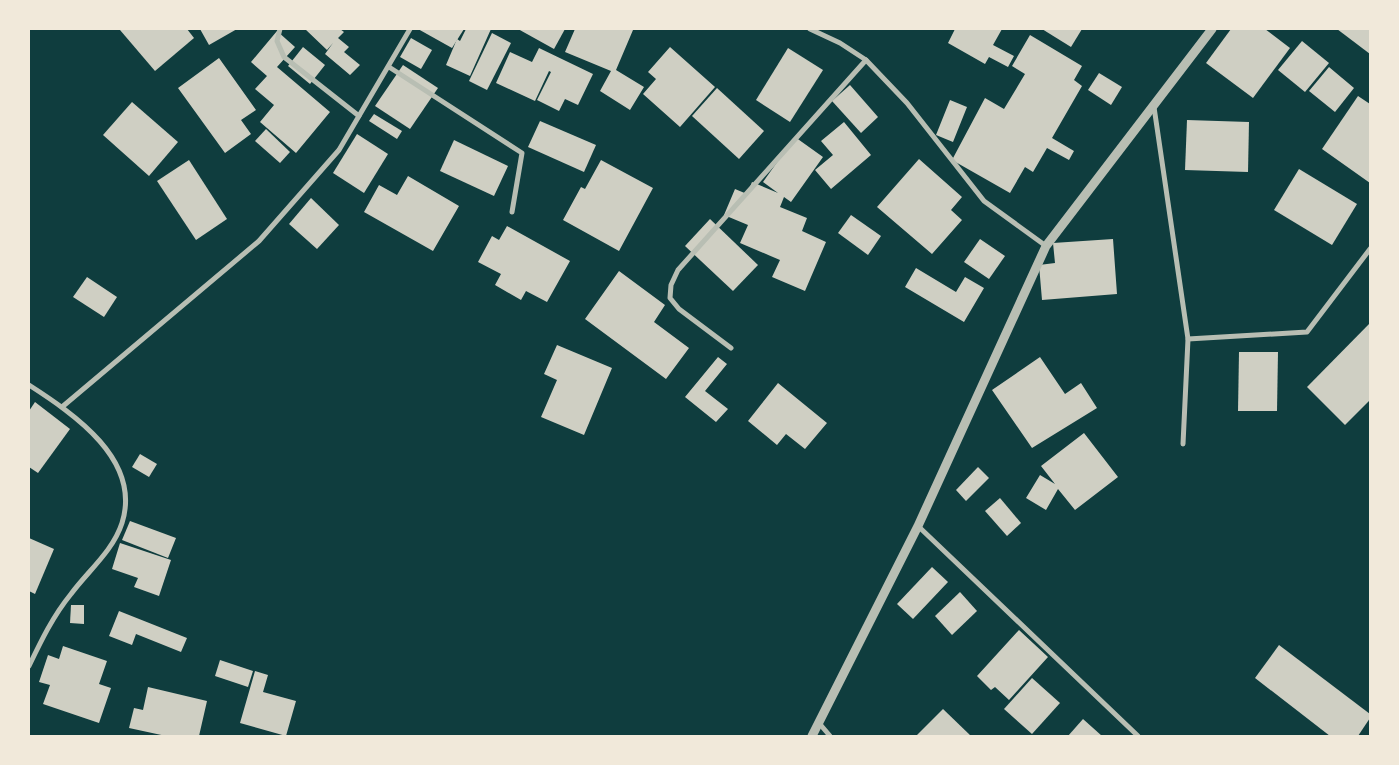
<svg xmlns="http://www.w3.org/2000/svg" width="1399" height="765" viewBox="0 0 1399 765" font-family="'Crimson Pro',serif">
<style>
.building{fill:#cfcfc3}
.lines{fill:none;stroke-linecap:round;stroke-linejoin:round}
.minor{stroke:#b8beb3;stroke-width:5}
.tertiary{stroke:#b8beb3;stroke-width:9}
</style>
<rect width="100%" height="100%" fill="#0f3d3e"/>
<g class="building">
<polygon points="122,29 187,29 194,38 155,71 120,30"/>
<polygon points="200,29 237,29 209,45"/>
<polygon points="305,29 340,29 344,32 338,38 349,47 344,52 360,65 350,75 325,54 333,43 327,50"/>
<polygon points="418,29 464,29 452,48"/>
<polygon points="466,29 491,29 470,76 446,65 457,39 460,41"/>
<polygon points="518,29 565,29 554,49"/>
<polygon points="575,29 633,30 616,70 644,87 630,110 600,91 611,71 565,52"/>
<polygon points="955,29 1002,29 993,45 1014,56 1008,67 989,57 985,64 948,43"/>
<polygon points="1042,29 1082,29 1071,47"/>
<polygon points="1231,29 1265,29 1290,48 1253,98 1206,63"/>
<polygon points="1337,29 1370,29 1370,54"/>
<polygon points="277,31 295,47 277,67 330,112 296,153 260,122 274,105 255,89 267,76 251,62"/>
<polygon points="492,33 511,43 487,90 469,81"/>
<polygon points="1030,35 1082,66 1074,80 1082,86 1052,138 1074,151 1069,160 1047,148 1033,172 1025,167 1010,193 952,160 985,98 1004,109 1025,74 1012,66"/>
<polygon points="411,38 432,50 421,69 400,57"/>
<polygon points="1302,41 1329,63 1305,92 1278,70"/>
<polygon points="303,47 325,65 310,84 288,66"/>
<polygon points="670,47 715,87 680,127 643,94 656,79 648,72"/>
<polygon points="539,48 593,74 578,105 565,99 559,111 537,100 551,72 549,71 535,101 496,83 510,52 532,62"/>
<polygon points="788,48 823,70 790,122 756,100"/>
<polygon points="219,58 256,110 241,120 251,134 225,153 178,88"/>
<polygon points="403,65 438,88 410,129 375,106"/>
<polygon points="1329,67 1354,88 1335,112 1309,91"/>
<polygon points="1099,73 1122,87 1111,105 1088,90"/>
<polygon points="850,85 878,117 861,133 832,101"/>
<polygon points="717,88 764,131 739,159 692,116"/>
<polygon points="1358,96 1370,104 1370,183 1322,149"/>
<polygon points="950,100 967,107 953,142 936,135"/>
<polygon points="132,102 178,142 149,176 103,135"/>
<polygon points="374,114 402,131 397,139 369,121"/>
<polygon points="1187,120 1249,122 1248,172 1185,170"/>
<polygon points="540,121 596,145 584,172 528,147"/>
<polygon points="844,122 871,155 831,189 815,170 833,155 821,141"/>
<polygon points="266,129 290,152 280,163 255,141"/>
<polygon points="357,134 388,154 364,193 333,173"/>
<polygon points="795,137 823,157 791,202 784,197 780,207 807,218 802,231 826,242 805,291 772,277 780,260 740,243 748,225 724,215 735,189 747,194 752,182 778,193 763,182"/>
<polygon points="454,140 508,166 494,196 440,171"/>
<polygon points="919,159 962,197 951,210 962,220 932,254 877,207"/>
<polygon points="189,160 227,219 196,240 157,181"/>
<polygon points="601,160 653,188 619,251 563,220 581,187 585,189"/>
<polygon points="1299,169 1357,204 1332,245 1274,210"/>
<polygon points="408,176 459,206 433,251 364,212 379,185 397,195"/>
<polygon points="311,198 339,225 317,249 289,224"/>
<polygon points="851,215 881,236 868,255 838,233"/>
<polygon points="710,219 758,265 733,291 685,246"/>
<polygon points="507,226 570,261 547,302 526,291 521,300 495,285 501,274 478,262 492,236 499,240"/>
<polygon points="980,239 1005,256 989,279 964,262"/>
<polygon points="1113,239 1117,294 1042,300 1039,265 1055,263 1053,243"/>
<polygon points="916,268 956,292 965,277 984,288 964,322 905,287"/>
<polygon points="619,271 665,305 654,322 689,348 666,379 585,319"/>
<polygon points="87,277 117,297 104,317 73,297"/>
<polygon points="1370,323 1370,400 1345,425 1307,387"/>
<polygon points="557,345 612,368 584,435 541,417 557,380 544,374"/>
<polygon points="1239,352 1278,352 1277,411 1238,411"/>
<polygon points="718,357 727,364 705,391 728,409 716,422 685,397"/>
<polygon points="1040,357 1065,394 1081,383 1097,408 1032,448 992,390"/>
<polygon points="778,383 827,423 805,449 786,434 777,445 748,421"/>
<polygon points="35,402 70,429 38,473 29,467 29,411"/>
<polygon points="1084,433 1118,477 1075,510 1058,489 1046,510 1026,498 1040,475 1055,484 1041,466"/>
<polygon points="140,454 157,464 149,477 132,467"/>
<polygon points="978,467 989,478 966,501 956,490"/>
<polygon points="1000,498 1021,523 1007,536 985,511"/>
<polygon points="130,521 176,538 168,558 122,540"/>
<polygon points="29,538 54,549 35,594 29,591"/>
<polygon points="120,543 171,560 159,596 134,587 138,578 112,569"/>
<polygon points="932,567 948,582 913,619 897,604"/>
<polygon points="960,592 977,611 952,635 935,616"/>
<polygon points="71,605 84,605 84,624 70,623"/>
<polygon points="119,611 187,638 181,652 136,634 132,645 109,636"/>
<polygon points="1019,630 1048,657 1009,700 995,687 991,690 977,676"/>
<polygon points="1279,645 1370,714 1370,718 1358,736 1330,736 1255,678"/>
<polygon points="63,646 107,661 99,684 111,688 99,723 43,704 50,685 39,682 48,655 59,659"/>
<polygon points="220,660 253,671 248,687 215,676"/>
<polygon points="255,671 268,675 263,692 296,701 286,736 240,723"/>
<polygon points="1032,678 1060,703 1032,734 1004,709"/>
<polygon points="148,687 207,701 199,736 166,736 129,728 134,708 143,710"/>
<polygon points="943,709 971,736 916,736"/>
<polygon points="1083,719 1102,736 1068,736"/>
</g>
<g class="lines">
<g class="minor">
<polyline points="280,29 277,41 284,57 359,116"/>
<polyline points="810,29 840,43 866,60 907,103 984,201 1046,246"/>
<polyline points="389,67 522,153 512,212"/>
<polyline points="1154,107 1188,339 1183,444"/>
<polyline points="1188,339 1307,332 1370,249"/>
<polyline points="731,348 679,309 670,298 671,285 678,270 866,60"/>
<path d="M29,385c45,29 113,75 93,138 -9,28 -34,48 -51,71 -18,22 -30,47 -42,72"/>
<polyline points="62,407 259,241 339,150 410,29"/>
<polyline points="918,526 1138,736"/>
<polyline points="819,723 830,736"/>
</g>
<polyline class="tertiary" points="812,736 918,526 1046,246 1212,29"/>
</g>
<rect width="1399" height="765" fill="none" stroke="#f1e9da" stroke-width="60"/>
</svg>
